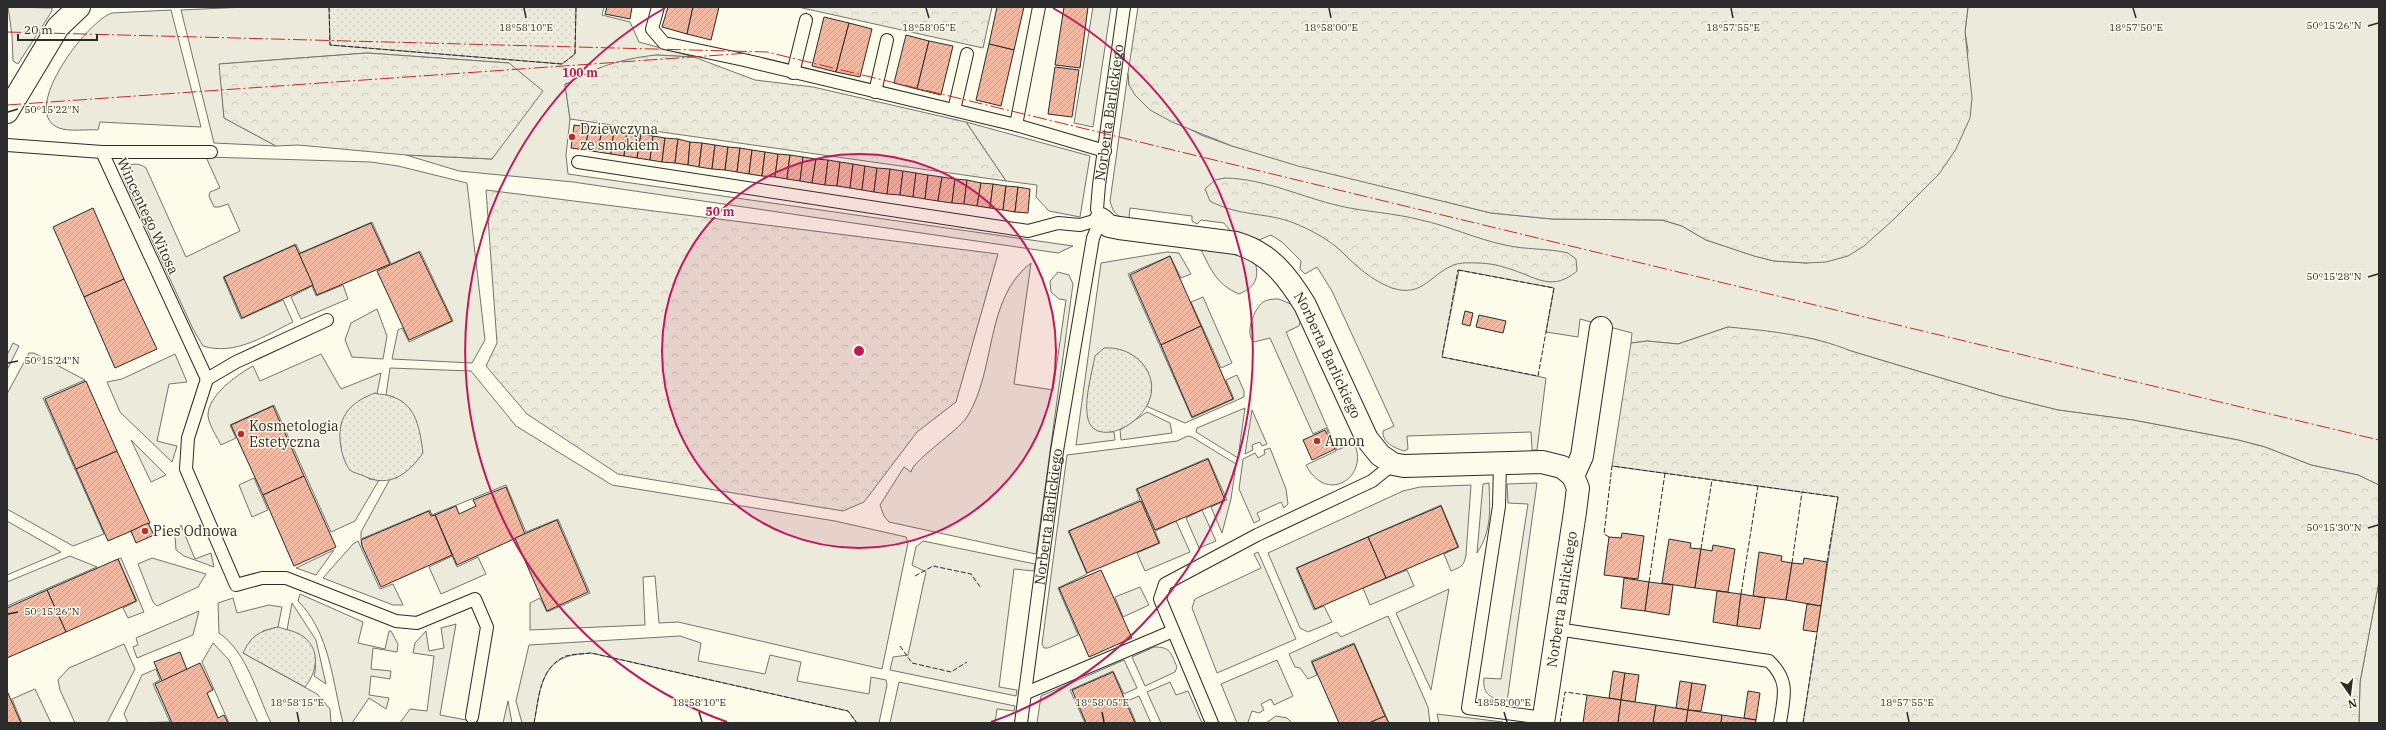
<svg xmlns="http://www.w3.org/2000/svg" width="2386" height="730" viewBox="0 0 2386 730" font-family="'IBM Plex Serif',serif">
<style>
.grass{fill:#ecebdb;stroke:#74746e}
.forest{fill:url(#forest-crowns);stroke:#74746e}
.park{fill:url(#park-dots);stroke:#74746e}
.building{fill:url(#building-hatch);stroke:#2b2b2b}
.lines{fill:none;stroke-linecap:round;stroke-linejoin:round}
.service-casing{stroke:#2b2b2b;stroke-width:14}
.minor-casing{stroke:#2b2b2b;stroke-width:24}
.tertiary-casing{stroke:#2b2b2b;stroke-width:24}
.service{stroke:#fdfbea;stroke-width:12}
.minor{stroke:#fdfbea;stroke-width:22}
.tertiary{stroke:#fdfbea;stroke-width:22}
.fence{stroke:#2b2b2b;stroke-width:1;stroke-dasharray:5 2;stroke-linecap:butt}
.power{stroke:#c62828;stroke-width:1;stroke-dasharray:14 3 2 3;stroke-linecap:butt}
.ticks{fill:none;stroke:#2b2b2b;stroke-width:1.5}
.ring{fill:none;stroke:#c2185b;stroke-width:2}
.poi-dot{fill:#c62828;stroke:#fdfbea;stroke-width:1.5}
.labels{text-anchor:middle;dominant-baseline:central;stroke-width:3;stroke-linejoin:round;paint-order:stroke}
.street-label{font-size:14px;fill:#2b2b2b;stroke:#fdfbea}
.poi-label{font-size:14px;fill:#2b2b2b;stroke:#fdfbea;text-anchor:start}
.ticks-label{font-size:10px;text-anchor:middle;fill:#2b2b2b;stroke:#fdfbea;stroke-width:3;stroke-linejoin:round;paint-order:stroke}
.centre{fill:#c2185b;stroke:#fdfbea;stroke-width:2}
.ring-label{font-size:12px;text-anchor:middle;font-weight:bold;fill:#c2185b;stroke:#fdfbea;stroke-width:3;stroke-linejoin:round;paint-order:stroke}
</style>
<defs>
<pattern id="forest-crowns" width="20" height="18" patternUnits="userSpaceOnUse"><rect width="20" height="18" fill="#ecebdb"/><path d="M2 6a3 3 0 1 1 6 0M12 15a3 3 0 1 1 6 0" fill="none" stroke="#cbcabc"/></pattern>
<pattern id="park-dots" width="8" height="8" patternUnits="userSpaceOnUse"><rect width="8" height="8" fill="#ecebdb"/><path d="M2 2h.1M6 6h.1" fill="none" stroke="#cbcabc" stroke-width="1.8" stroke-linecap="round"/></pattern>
<pattern id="building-hatch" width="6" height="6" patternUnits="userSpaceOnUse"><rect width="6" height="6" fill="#f2b8a0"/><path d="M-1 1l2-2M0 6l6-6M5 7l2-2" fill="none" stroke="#d09e8a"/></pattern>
</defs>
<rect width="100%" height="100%" fill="#fdfbea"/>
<g class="grass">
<polygon points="8,7 52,8 52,11 18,64 13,61 12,35"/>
<polygon points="245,7 604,7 602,15 630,22 639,42 694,57 656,55 565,84 570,119 566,155 568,174 1073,246 1058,253 573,182 459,171 406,155 492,159 509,63 367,53 220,64 224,118 276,146 214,143 181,10"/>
<polygon points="1093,7 1111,7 1093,127 1074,123"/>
<path d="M1968,7h411v478l-21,-10 -47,-10 -46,-18 -27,-7 -105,-20 -75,-10 -57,-14 -150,-45 -37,-12 -86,-12 -50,17 -31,-3 -16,2 1,-10 -52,-14 -2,18 -32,-5 8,-44 -95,-18 -17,87 104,21 -9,72h-5l-1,-18 -124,4 1,13 -4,2c-9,-3 -22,-8 -21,-20l11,-5 -62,-135 -15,-24 -12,7 -5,-5 1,-8 -19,-19 -11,-7 -12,5 -27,-7 -8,-10 -23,-3 -4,4 -5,-3v-5l-62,-8 -1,10 -3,1c-10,-3 -13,-7 -16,-18l18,-128 1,12 59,43 13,7 31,11 94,26 165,41 61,6 110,1 20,6 24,14 49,16 19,5 33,2 86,-43 63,-71 12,-98 -3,-19z"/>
<path d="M171,10l30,117 -101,-5 -2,8c-11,-1 -29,2 -39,-2 -41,-16 28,-107 53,-115z"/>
<polygon points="966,122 1090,156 1080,217 1049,211 1036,197 1037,185 1006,181"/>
<path d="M206,157l165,5 27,4 69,17 18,157 -13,23 -80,-4 6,-29 4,-2 7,14 44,-21 -33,-70 -29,13 -19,-42 -72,31 -4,-9 -73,33 18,42 42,-19 10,22c-29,14 -58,34 -90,24l-10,-17 -71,-154 3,-8c7,-4 15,-4 21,1l40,89 54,-26 -12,-27 -9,3h-5l-5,-11 1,-4 10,-4z"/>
<path d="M1201,250l34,3 20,9c5,17 -1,26 -16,32 -23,-10 -27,-23 -38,-44z"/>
<polygon points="1167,252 1179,253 1191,274 1181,278 1170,256 1128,274 1192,418 1234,399 1226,380 1237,375 1244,391 1244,397 1185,423 1146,406 1148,404 1148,372 1137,358 1092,427 1098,431 1114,432 1115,440 1076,445 1101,263"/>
<path d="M1031,263l-17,121 39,6 13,-90 -7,-1 -8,-7 -1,-11 8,-9 11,3 4,9 -37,270 -147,-32 -5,-6 -4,-11 24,-38 7,5c2,-12 46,-40 56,-55 30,-48 17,-118 64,-154z"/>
<polygon points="343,285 348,299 301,319 291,297 312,286 316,296"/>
<polygon points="1203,297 1232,363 1221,368 1191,302"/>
<path d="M1279,299l14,6 8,14 -2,7 -13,6 51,118 17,-7c16,33 -27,63 -48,22l30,-14 -10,-23 -13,6 -43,-96 -16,4c-10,-8 0,-33 9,-40 5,-3 11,-3 16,-3z"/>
<polygon points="377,309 387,336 383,359 352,357 345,340 351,323"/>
<polygon points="13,343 19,346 7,370 7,355"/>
<polygon points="29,353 34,353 85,380 43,398 104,534 73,546 7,509 7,394"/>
<polygon points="175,354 187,382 169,384 157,441 177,446 172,462 120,412 107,382 122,379"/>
<path d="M321,354l20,35 40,-16 -4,21 -3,-1 -5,86 10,1 -24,41 -24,11 -57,-127 -44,20 6,13 -15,7c-4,-8 -12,-20 -13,-29 -1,-20 30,-42 45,-50l7,15z"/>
<polygon points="390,368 471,371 516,426 612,485 835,521 906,537 908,543 882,669 678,622 659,623 655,576 643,577 645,625 530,630 530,603 540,598 547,612 590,593 558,519 526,532 506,485 432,515 430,510 361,539 361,532 390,479 397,478 394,397 386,395"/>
<polygon points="1245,408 1238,458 1196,432 1197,428"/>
<polygon points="1252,410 1267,444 1262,446 1260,442 1252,445 1253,450 1245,454"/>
<polygon points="1147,412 1170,423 1172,433 1121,440 1120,430"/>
<polygon points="1188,436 1192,437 1236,464 1231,499 1222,533 1211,507 1227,500 1208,458 1136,489 1140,500 1068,531 1087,574 1058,588 1078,635 1048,648 1044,648 1042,644 1067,455 1177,441"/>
<polygon points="131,440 166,475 151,482"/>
<polygon points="1270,448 1286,489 1288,504 1284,508 1281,502 1257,513 1260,520 1254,523 1239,489 1243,459 1255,453 1258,458 1265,454 1264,450"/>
<polygon points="254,478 268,510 252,517 239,485"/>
<path d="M1489,483c1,27 3,47 -12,70l6,-69z"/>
<path d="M1537,483l-30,219c-15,-3 -25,-7 -23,-24l17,1 27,-175 -20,-1 -1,-19z"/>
<path d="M1471,485l-5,70c-2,11 -5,12 -15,16l-7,-17 15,-7 -18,-42 -145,63 18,42 10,-4 8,16 -24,10 -8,-4 -32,-75 135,-62 17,-4z"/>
<polygon points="1202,510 1216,541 1199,548 1186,518"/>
<polygon points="7,521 61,552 7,575"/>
<polygon points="1176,521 1190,552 1145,571 1137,553 1160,543 1155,531"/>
<polygon points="181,525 195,559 211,553 214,567 184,556 176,550 175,536"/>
<polygon points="358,541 380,589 393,584 403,605 393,605 323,578 353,544"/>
<polygon points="923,541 1035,564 1034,571 1014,569 999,687 1017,690 1016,696 890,670 893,657 908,655 926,572 912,565 916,547"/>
<polygon points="334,550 316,575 296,568"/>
<polygon points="1258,552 1296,639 1217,673 1192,608 1195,599 1261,568 1254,554"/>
<polygon points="70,556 97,567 7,606 7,582"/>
<polygon points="452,556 457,567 478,557 486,574 441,594 429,567"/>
<polygon points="121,558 144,612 128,618 123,608 137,601 118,559"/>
<polygon points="152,558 206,574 198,587 157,606 153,602 138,564"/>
<polygon points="1407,570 1414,586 1370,605 1363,588"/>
<polygon points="2379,581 2379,723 2359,723 2360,682"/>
<polygon points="1140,587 1149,605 1123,617 1115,597"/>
<polygon points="1449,589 1431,690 1396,613"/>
<path d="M300,594l63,28 -5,21 27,6 4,-18h2l7,13 -1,8 -24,-4 -2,21 20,2 -1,8 -19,-3 -2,19 20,3 -3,11 -17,-11 -17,25h-9c-11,-43 -13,-90 -45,-122z"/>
<path d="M233,598l4,15 32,-8 13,2 -4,20 -15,4 -20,22 74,41 13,15 1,14h-60c-14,-29 -24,-71 -52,-90l-1,-30z"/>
<path d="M292,603l24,37 10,44 -12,-8c6,-21 -7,-41 -27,-46z"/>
<polygon points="199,611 193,635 137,658 133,647 138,645 136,638"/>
<polygon points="1388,616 1428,707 1430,723 1389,723 1354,643 1311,661 1317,675 1308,679 1300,668 1295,667 1289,654 1337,632 1341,637"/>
<polygon points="456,624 440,715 482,723 400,723 410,709 427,711 434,656 413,653 415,643 426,631 429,651 444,648 441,628"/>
<path d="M680,636l21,7 -3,18 67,13 5,-19 31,7 -4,19 72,13 2,-17 15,3 1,5 -8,38h-22l-9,-12 -257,-58c-8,1 -18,1 -25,4 -27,10 -27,42 -32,66h-12l-6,-22 13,-56z"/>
<polygon points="213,643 229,660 258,723 229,723 202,662"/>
<polygon points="124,644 135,669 107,723 75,723 60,690 58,680 69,668"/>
<path d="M1154,647c17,0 16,5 23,20l-2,5 -30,14 -13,-29z"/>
<polygon points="1124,660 1137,688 1124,694 1113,671 1070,690 1085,723 1037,723 1041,696"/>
<polygon points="1277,660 1293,696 1274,705 1271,699 1261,704 1264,710 1259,713 1252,711 1248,722 1250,723 1237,723 1221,684"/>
<polygon points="156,669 160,680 153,684 170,722 128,723 124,714 142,675"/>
<polygon points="899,682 1015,706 1014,711 997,709 995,723 890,723"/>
<polygon points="1170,682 1176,695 1188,691 1202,723 1161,723 1147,692"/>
<polygon points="35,689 51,723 22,723 12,699"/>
<polygon points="1139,696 1151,723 1136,723 1127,701"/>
<polygon points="508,701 512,723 503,723"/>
<polygon points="1437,714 1503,722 1439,723"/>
<polygon points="1276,716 1287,718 1292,723 1266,723"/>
</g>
<g class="forest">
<polygon points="798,7 992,7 983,48"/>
<polygon points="1138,7 1968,7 1965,32 1972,98 1970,118 1956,149 1939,174 1893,220 1864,246 1848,256 1826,262 1807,263 1774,261 1754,256 1706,240 1682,226 1662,220 1552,219 1491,213 1298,166 1232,146 1172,122 1150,110 1135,95 1129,85 1128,73"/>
<polygon points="367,53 509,63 543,91 492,159 406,155 298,145 276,146 224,118 219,64"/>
<path d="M656,55l38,2 61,23 58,7 153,35 40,59 -436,-62 -5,-34c31,-18 55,-26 91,-30z"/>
<path d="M1225,178c41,1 76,19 115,28 26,6 54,7 81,14 28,6 55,19 84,25 21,5 42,3 63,8l8,6 1,12c-24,20 -38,8 -64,-1 -11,-4 -24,-7 -35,-7 -8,0 -17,-1 -24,2 -24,9 -31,33 -62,23 -21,-8 -36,-22 -51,-37 -13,-12 -30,-21 -47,-28 -28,-11 -54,-6 -84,-22l-5,-12 10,-9z"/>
<polygon points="486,190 998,254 956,402 917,432 864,502 843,511 618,474 527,414 486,366 497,343"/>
<path d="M1728,327c42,4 84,8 123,24l150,45 57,14 75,10 105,20 27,7 46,18 47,10 21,10v96l-19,101 -1,41h-556l35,-226 -226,-31 19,-123 16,-2 31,3z"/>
</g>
<g class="park">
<polygon points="329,7 576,7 575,54 562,64 330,45"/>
<path d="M1104,348c14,-1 28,4 38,15 39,47 -52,98 -55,50 -2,-16 5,-41 8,-57z"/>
<path d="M375,393c5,2 13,1 18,4 24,8 27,34 30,56 -14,20 -33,36 -59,23 -4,-2 -11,-3 -14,-6 -5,-6 -8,-16 -9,-23 -5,-28 7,-44 34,-54z"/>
<path d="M278,627c9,3 18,4 26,10 17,14 13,35 1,50l-62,-34c9,-18 15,-21 35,-26z"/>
</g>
<g class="building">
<polygon points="607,7 632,7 630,19 605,14"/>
<polygon points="668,7 693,7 687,34 662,27"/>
<polygon points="693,7 719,7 711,40 687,34"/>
<polygon points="997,7 1024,7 1014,50 989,44"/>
<polygon points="1064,7 1088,7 1080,68 1055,65"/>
<polygon points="824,17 849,23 836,72 812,66"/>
<polygon points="849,23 872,29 860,77 836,72"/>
<polygon points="906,35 929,41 917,89 894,83"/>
<polygon points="929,41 953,46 941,95 917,89"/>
<polygon points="989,44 1014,50 1001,106 976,100"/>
<polygon points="1055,67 1079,70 1072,117 1048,114"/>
<polygon points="574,125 589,127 585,150 571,148"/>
<polygon points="589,127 602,129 598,152 585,150"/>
<polygon points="602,129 614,130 611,154 598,152"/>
<polygon points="614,130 627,132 624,156 611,154"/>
<polygon points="627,132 641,134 637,158 624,156"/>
<polygon points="641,134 653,136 650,160 637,158"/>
<polygon points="653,136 665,138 662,162 650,160"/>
<polygon points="665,138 678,139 675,163 662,162"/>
<polygon points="678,139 690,142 688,165 675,163"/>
<polygon points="690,142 702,143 699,167 688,165"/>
<polygon points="702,143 715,145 712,169 699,167"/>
<polygon points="715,145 728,147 725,170 712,169"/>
<polygon points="728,147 740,148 737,172 725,170"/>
<polygon points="740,148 752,150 749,174 737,172"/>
<polygon points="752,150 765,152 762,176 749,174"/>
<polygon points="765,152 778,154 775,177 762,176"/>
<polygon points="778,154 790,155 787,179 775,177"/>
<polygon points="790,155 803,157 800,181 787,179"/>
<polygon points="803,157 816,159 812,183 800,181"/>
<polygon points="816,159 828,160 825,185 812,183"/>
<polygon points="828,160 840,162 837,186 825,185"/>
<polygon points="840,162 853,164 850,188 837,186"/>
<polygon points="853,164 865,166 862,190 850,188"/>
<polygon points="865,166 877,168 874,192 862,190"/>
<polygon points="877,168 890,169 887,194 874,192"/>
<polygon points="890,169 903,171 900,195 887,194"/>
<polygon points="903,171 916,173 913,197 900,195"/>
<polygon points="916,173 928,175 925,199 913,197"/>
<polygon points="928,175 942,177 938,201 925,199"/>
<polygon points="942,177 955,179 952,203 938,201"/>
<polygon points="955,179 967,180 964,204 952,203"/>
<polygon points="967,180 981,183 977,206 964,204"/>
<polygon points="981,183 993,184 990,208 977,206"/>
<polygon points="993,184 1006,186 1003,210 990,208"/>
<polygon points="1006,186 1018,187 1015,212 1003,210"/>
<polygon points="1018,187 1030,189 1028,213 1015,212"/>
<polygon points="93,208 124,279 84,297 53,227"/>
<polygon points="371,223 390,264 317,295 299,254"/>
<polygon points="295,245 313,285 242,318 224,277"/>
<polygon points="419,252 452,321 409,340 377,271"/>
<polygon points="1170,256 1201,326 1161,345 1130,275"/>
<polygon points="124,279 157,349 115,368 84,297"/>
<polygon points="1465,311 1473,313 1470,326 1462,324"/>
<polygon points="1479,315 1506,321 1503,333 1476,327"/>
<polygon points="1201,326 1233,399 1192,417 1161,345"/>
<polygon points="86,381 117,451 76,469 45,399"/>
<polygon points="273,406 304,476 263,495 231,425"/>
<polygon points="1325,430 1335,449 1312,460 1303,440"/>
<polygon points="117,451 150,523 108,541 76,469"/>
<polygon points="1208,459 1225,500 1155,530 1137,489"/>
<polygon points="304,476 336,547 294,566 263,495"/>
<polygon points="506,487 525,534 457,565 435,515 456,506 459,514 476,506 473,500"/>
<polygon points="1141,501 1159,543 1087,573 1069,531"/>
<polygon points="1441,506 1458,547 1386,578 1368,537"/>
<polygon points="429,511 431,516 435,515 452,555 381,587 362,546 361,540"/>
<polygon points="557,520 588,592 547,611 515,538"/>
<polygon points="148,523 154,535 136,543 131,531"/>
<polygon points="1622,533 1644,536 1638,579 1604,575 1609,537 1621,538"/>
<polygon points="1368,537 1386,578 1315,609 1297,568"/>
<polygon points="1669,539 1691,543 1690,548 1701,549 1695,588 1662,583"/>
<polygon points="1713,545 1735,549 1728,592 1695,588 1701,549 1712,551"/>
<polygon points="1759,552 1782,556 1781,561 1792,563 1786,600 1753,596"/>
<polygon points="1804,558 1827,562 1821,606 1786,600 1792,563 1803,564"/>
<polygon points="118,559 136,601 66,632 47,590"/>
<polygon points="1101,570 1132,638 1089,657 1059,588"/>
<polygon points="1624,578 1649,582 1645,611 1621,608"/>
<polygon points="1649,582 1673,585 1669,615 1645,611"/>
<polygon points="47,590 66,632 7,658 7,608"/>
<polygon points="1717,591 1741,594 1737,626 1713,622"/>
<polygon points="1741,594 1765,598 1760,629 1737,626"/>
<polygon points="1807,604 1821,606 1817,632 1803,630"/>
<polygon points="1354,644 1385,716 1369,723 1339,723 1312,662"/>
<polygon points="180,652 187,670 162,681 154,662"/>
<polygon points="200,663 213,690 207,693 218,718 224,715 228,723 172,723 155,684"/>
<polygon points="1613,671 1625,673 1621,700 1609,698"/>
<polygon points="1113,672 1135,723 1086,723 1072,690"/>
<polygon points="1625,673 1639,675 1635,702 1621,700"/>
<polygon points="1680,681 1692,683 1688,710 1676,708"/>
<polygon points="1692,683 1706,685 1701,711 1688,710"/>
<polygon points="7,691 21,723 7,723"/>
<polygon points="1748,691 1760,693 1756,720 1744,718"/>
<polygon points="1587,695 1621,700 1618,723 1583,723"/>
<polygon points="1621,700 1656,705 1653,723 1618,723"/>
<polygon points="1656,705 1688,710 1686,723 1653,723"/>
<polygon points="1688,710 1722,715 1721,723 1686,723"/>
<polygon points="1722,715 1756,720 1755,723 1721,723"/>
<polygon points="1385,716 1389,723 1369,723"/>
</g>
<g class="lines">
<defs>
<g id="service">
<polyline points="658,7 652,29 664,43 744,60 1016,125 1105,151"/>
<polyline points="793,73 806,20"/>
<polyline points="875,92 887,40"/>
<polyline points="954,110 967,54"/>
<polyline points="1016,125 1039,7"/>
<polyline points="7,145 102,152 211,152"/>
<polyline points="102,152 207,379"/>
<polyline points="578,162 1028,231 1058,223 1080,225 1101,219"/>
<polyline points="327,320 236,362 207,379 188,438 186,469 236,585 262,578 286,578 396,621 417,623 475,599 487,627 472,717"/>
<polyline points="1500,463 1499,506 1468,708 1544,718"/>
<path d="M1557,629l212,32c21,20 15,35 11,62"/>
<polyline points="1026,693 1173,631"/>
<path id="s1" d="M1021,723l36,-272 36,-213 8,-19 -4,-10 2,-24 25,-178"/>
<polyline points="1212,723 1160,599 1165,584 1257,535 1372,481 1393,464"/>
</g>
<g id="minor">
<path id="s2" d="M1101,219l8,7 10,2 117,15c33,9 52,34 69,62l62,134 13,16 13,9 11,2 138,-4 20,5 11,9"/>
<path id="s3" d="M1543,723l32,-211 3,-24 -5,-12 9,-20 19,-128"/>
</g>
<polyline id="tertiary" points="7,112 58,27 79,7"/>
</defs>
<use href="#service" class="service-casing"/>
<use href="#minor" class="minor-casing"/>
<use href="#tertiary" class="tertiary-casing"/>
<use href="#service" class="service"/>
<use href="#minor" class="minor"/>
<use href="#tertiary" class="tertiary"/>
<g class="fence">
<polyline points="329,7 330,45 562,64 575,54 576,7"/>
<polygon points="1458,270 1554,288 1538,376 1442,357"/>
<polyline points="1609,537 1604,534 1612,466 1838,497 1827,562"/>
<polyline points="1701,549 1712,480"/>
<polyline points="1792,563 1802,492"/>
<polyline points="915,576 933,566 971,574 981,588"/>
<polyline points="1649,582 1665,473"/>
<polyline points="1741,594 1758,486"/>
<polyline points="900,646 912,663 951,672 967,662"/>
<path d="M534,723c5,-24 5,-56 32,-67 7,-2 17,-2 25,-3l257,58 9,12"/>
<polyline points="1560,723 1565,692 1587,695"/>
<polyline points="1803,723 1817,633"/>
</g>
<g class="power">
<polyline points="7,32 767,52 1906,327 2379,440"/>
<polyline points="7,105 749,53"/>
</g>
</g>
<path class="ticks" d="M524,8l2,10M926,8l3,10M1329,8l2,10M1731,8l2,10M2133,8l3,10M2368,26l10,-3M8,112l10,-3M2368,277l10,-3M8,363l10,-2M2368,528l10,-3M8,614l10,-2M297,712l2,10M699,712l3,10M1102,712l2,10M1504,712l3,10M1907,712l2,10"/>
<circle cx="859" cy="351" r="197" fill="#c2185b" fill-opacity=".12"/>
<g class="ring">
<circle cx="859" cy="351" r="197"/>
<path d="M727 722A394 394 0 0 1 665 8M1053 8A394 394 0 0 1 991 722"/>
</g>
<g class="poi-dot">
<circle cx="572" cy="137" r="4"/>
<circle cx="241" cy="434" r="4"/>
<circle cx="1317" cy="441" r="4"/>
<circle cx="145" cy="531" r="4"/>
</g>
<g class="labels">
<g class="street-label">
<text stroke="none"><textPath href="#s1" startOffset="619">Norberta Barlickiego</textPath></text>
<text transform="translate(148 216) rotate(65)">Wincentego Witosa</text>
<text stroke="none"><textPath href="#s2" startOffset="289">Norberta Barlickiego</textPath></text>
<text stroke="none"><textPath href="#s1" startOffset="208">Norberta Barlickiego</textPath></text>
<text stroke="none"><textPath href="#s3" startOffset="125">Norberta Barlickiego</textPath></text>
</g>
<g class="poi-label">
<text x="580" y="129">Dziewczyna<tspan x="580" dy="16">ze smokiem</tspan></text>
<text x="249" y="426">Kosmetologia<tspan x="249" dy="16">Estetyczna</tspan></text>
<text x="1325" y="441">Amon</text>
<text x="153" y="531">Pies Odnowa</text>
</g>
</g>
<g class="ticks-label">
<text x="2334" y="29">50°15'26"N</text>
<text x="526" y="31">18°58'10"E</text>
<text x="929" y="31">18°58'05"E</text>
<text x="1331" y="31">18°58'00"E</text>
<text x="1733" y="31">18°57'55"E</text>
<text x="2136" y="31">18°57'50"E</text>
<text x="52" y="113">50°15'22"N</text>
<text x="2334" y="280">50°15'28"N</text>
<text x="52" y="364">50°15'24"N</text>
<text x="2334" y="531">50°15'30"N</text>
<text x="52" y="615">50°15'26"N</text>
<text x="297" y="706">18°58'15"E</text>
<text x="699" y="706">18°58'10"E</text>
<text x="1102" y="706">18°58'05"E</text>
<text x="1504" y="706">18°58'00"E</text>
<text x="1907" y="706">18°57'55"E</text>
</g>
<circle cx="859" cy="351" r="6" class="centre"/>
<g class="ring-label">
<text x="580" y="77">100 m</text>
<text x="720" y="216">50 m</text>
</g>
<rect width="2386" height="730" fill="none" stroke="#2b2b2b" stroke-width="16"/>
<g transform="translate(2350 694) rotate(166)" stroke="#fdfbea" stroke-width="3" paint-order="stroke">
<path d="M0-3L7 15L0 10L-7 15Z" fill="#2b2b2b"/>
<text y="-6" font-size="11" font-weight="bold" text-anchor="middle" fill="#2b2b2b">N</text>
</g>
<path d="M18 34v6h79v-6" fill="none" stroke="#2b2b2b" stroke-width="2"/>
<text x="24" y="34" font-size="12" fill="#2b2b2b" stroke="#fdfbea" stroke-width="3" paint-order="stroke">20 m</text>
</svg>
